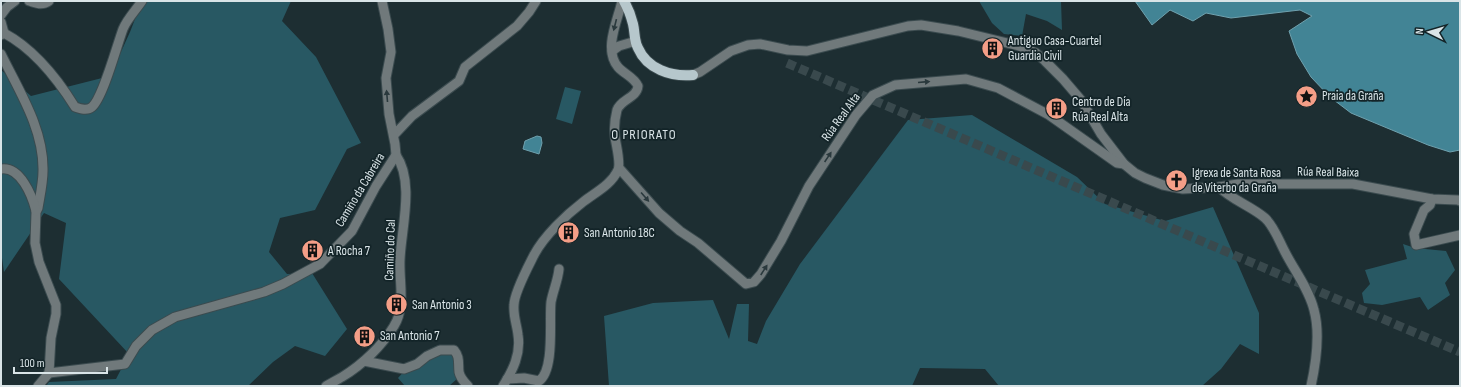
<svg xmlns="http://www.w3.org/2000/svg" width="1461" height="387" viewBox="0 0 1461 387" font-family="'Sofia Sans Condensed',sans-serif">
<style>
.green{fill:#285863}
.water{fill:#428495;stroke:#6fa1ae}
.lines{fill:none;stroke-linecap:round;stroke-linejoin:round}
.minor-tunnel{stroke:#39494d;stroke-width:9;stroke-dasharray:9 4.5;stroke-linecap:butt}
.minor-casing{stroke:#3b4b4f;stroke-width:11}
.major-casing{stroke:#3b4b4f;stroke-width:12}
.minor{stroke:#70797b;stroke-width:9}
.major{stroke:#b6c7cc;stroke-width:10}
.oneway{fill:#2a393d}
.labels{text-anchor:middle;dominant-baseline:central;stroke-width:3.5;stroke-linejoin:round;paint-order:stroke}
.poi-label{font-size:13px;fill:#d9e4e7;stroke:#132428;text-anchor:start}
.street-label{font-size:13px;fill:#d9e4e7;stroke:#132428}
.neighbourhood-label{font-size:14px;letter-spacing:1px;fill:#d9e4e7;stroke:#132428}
</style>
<rect width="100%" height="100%" fill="#1d2e32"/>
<g class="green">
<polygon points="142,1 291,1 282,21 316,57 361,143 347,149 315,210 280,218 269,252 287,274 312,273 347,329 325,356 295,346 273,362 248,386 46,386 49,382 116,379 129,354 59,279 66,223 44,213 4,272 1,251 1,70 31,96 110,76 130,32"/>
<polygon points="979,1 1061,1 1062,30 1047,21 1026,14 1022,36 1004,34 992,23"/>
<polygon points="565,87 581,91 572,124 556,119"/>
<polygon points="972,115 1077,177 1105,204 1165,221 1213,207 1259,313 1259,354 1240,344 1221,369 1202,386 999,386 985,369 920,368 912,386 609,386 604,316 653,303 713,300 729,339 737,304 749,304 748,341 757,344 766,321 800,264 908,120"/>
<polygon points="1403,244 1415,248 1446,251 1455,270 1445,283 1450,295 1428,310 1420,297 1382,305 1364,303 1362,293 1370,284 1365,270 1407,259"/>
<polygon points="445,352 456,356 458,378 449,386 405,386 398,378 406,369"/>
</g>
<g class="water">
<polygon points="1135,1 1460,1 1460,150 1450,152 1428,145 1351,113 1330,97 1311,77 1297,54 1289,31 1312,16 1300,10 1231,18 1206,13 1193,21 1170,10 1152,25"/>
<polygon points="537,136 541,137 542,143 539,154 523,149 525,141"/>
</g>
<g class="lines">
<polyline class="minor-tunnel" points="787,63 1460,352"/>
<defs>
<g id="minor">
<path d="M29,1c7,2 13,5 20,0"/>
<polyline points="1,15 7,7 15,1"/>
<polyline points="1,22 4,33"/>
<path d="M1,35l3,-2c30,16 53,45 71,74 6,2 12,4 17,0 11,-9 25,-62 31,-78 4,-10 13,-19 19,-28"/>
<polyline points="612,51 619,46 636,41"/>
<path d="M1,54c18,37 43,75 42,117 0,12 -3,25 -5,37l-2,4 -1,31 4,19 17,43v9l-5,24 -2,35 -11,13"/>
<polyline points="693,75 700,72 731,51 748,45 760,44 788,50 807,51 908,26 921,25 958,31 1019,46 1036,53 1045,61 1063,79 1081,100 1101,134 1124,164 1135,173 1145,178 1163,185 1183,189 1219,187 1238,184 1353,184 1432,199 1458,200 1460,201"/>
<polyline points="394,135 412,116 459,81 465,67 517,26 529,12 536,1"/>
<polyline points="619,168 659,213 680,231 698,243 746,284 754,282 761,274 781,241 809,186 856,115 873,95 895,85 966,79 998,88 1049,115 1117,163 1124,164"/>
<path d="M1,169c19,-3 31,26 35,42"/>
<path d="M1219,187c13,13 32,19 46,31 9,8 14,23 20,34 9,18 24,37 29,58 6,22 2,53 -3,76"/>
<polyline points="1432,199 1430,205 1424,210 1414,234 1416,245 1460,235"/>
<path d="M364,361l40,8 13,-5 10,-8 13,-6h14c6,7 4,12 5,22 1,5 5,10 9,14"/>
<polyline points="49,373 125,364 136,346 152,330 175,317 264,292 283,284 320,264 352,231 376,186 396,155 395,144 389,114 386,78 391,52 388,29 382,1"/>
<path d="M507,379l17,-1 15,3c16,-11 10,-61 12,-79 2,-11 7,-22 8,-33"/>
<path d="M326,386c5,-3 11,-6 16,-9 20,-12 40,-31 52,-51 12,-19 5,-44 6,-66 1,-30 15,-78 -4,-105"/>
<path d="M503,386c10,-16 18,-32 15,-51 -1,-10 -5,-19 -4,-30 0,-12 14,-38 20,-50 10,-19 32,-40 49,-53 13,-10 28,-17 35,-32 3,-7 -2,-25 -3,-33 -1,-7 0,-19 2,-27 4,-11 20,-12 21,-24 -4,-9 -14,-12 -20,-19 -15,-18 0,-47 4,-66"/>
</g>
<path id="major" d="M624,1c4,7 7,15 9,23 2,8 1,17 5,24 9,21 33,29 55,27"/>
</defs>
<use href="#minor" class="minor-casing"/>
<use href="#major" class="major-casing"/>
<use href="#minor" class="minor"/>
<use href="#major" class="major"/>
</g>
<defs><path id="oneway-solid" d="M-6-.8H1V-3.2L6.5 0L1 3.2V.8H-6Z"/></defs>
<g class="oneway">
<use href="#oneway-solid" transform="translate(615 25) rotate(104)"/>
<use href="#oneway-solid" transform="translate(924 82) rotate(-5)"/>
<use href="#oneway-solid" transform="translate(387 96) rotate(-95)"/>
<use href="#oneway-solid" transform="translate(828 157) rotate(-56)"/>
<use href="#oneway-solid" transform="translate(645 197) rotate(49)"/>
<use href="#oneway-solid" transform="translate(764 270) rotate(-57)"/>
</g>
<defs>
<symbol id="building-disc" viewBox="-11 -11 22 22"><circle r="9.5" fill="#f49e87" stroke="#132428"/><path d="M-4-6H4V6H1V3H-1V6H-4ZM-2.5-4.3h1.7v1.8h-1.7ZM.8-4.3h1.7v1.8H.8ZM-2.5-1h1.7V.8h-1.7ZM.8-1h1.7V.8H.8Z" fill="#111"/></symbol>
<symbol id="sight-disc" viewBox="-11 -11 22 22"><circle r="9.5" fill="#f49e87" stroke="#132428"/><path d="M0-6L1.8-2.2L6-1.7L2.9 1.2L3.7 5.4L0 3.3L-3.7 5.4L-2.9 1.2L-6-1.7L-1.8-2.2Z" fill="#111"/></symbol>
<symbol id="church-disc" viewBox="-11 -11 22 22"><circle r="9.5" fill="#f49e87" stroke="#132428"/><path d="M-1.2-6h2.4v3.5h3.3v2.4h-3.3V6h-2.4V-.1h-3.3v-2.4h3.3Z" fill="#111"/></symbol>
</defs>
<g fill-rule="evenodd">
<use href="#building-disc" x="980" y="36" width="25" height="25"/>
<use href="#sight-disc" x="1294" y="84" width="25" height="25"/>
<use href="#building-disc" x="1044" y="96" width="25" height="25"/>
<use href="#church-disc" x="1164" y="168" width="25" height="25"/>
<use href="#building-disc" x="556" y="220" width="25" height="25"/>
<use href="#building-disc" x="300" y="238" width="25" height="25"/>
<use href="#building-disc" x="384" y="292" width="25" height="25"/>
<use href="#building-disc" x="352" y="324" width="25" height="25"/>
</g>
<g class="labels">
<g class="poi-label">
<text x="1008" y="41">Antiguo Casa-Cuartel<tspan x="1008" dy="15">Guardia Civil</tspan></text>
<text x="1322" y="96">Praia da Graña</text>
<text x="1072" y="102">Centro de Día<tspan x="1072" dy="15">Rúa Real Alta</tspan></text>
<text x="1192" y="173">Igrexa de Santa Rosa<tspan x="1192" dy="15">de Viterbo da Graña</tspan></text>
<text x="584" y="233">San Antonio 18C</text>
<text x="328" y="251">A Rocha 7</text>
<text x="412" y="305">San Antonio 3</text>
<text x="380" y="336">San Antonio 7</text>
</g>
<g class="street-label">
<text transform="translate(841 117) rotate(-54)">Rúa Real Alta</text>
<text transform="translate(1328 172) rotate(1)">Rúa Real Baixa</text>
<text transform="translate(360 190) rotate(-59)">Camiño da Cabreira</text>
<text transform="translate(390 250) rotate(-88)">Camiño do Cal</text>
</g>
<g class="neighbourhood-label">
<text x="644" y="134">O PRIORATO</text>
</g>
</g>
<rect width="1461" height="387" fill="none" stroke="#d9e4e7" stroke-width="4"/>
<g transform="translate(1429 32) rotate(275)" stroke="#132428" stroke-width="3" paint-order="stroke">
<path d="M0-3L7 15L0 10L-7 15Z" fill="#d9e4e7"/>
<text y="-6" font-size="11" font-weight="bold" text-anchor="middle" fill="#d9e4e7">N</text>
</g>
<path d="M14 367v6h93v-6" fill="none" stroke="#d9e4e7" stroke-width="2"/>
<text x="20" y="367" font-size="12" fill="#d9e4e7" stroke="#132428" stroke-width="3" paint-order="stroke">100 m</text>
</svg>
